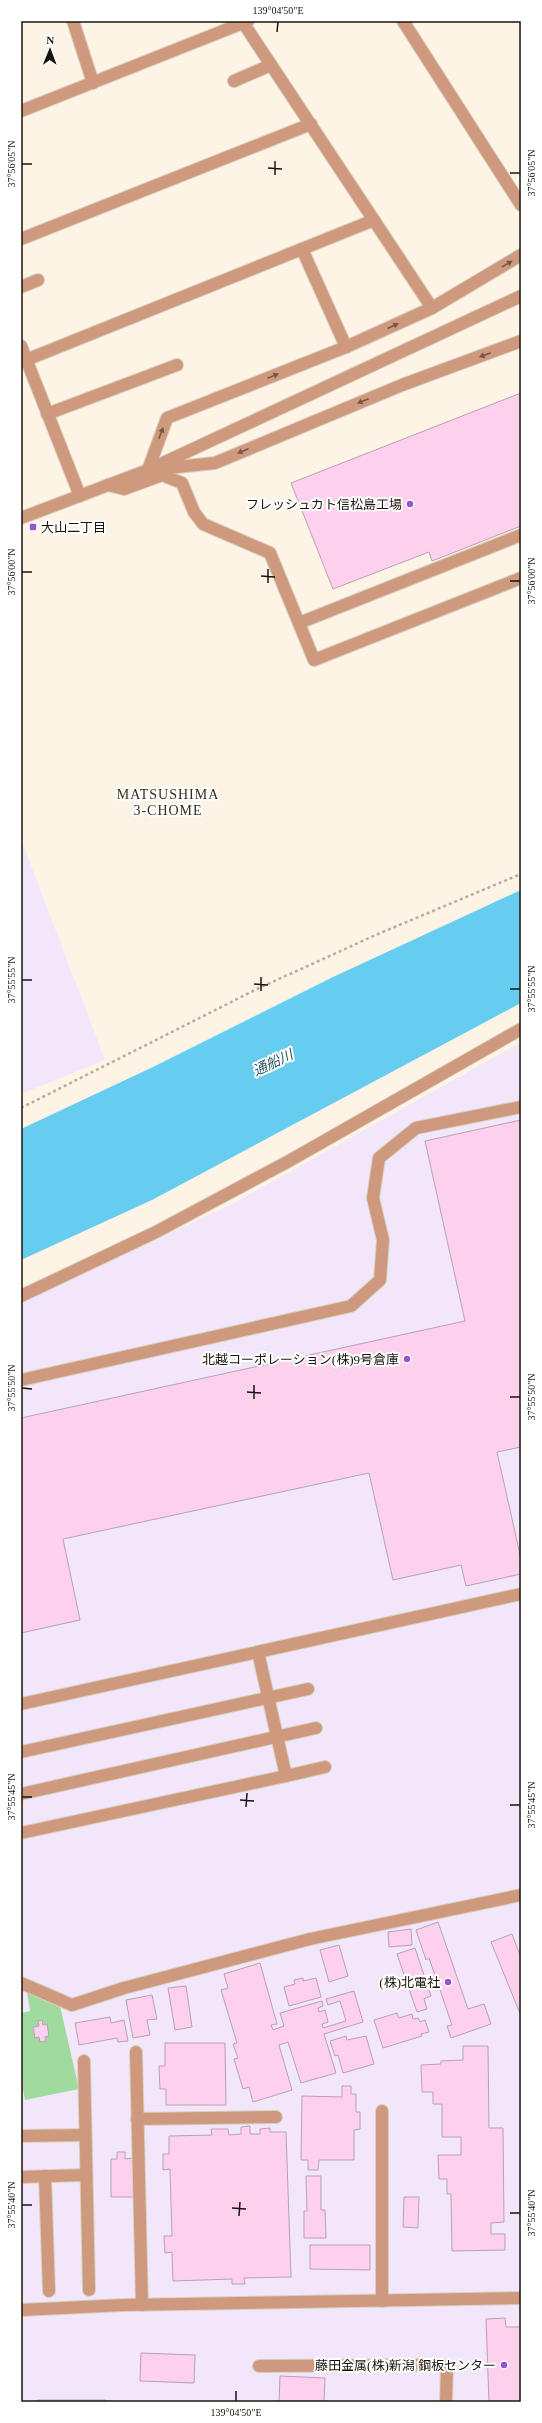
<svg xmlns="http://www.w3.org/2000/svg" width="542" height="2423" viewBox="0 0 542 2423" font-family="'Times New Roman','Noto Sans JP',serif">
<style>
.industrial{fill:#f2e6fb}
.green{fill:#a1da9e}
.water{fill:#66cdf0}
.building{fill:#fdd0ee;stroke:#b9a1b2}
.lines{fill:none;stroke-linecap:round;stroke-linejoin:round}
.minor-casing{stroke:#d9d0c3;stroke-width:14}
.path{stroke:#b6aea1;stroke-width:2.5;stroke-dasharray:3 3;stroke-linecap:butt}
.minor{stroke:#ce997c;stroke-width:12}
.oneway{fill:#745744}
.ticks{fill:none;stroke:#1a150c;stroke-width:1.5}
.poi-dot{fill:#9456cd;stroke:#fff;stroke-width:1.5}
.labels{text-anchor:middle;dominant-baseline:central;stroke-width:4;stroke-linejoin:round;paint-order:stroke}
.poi-label{font-size:13px;fill:#1a150c;stroke:#fff;text-anchor:end}
.neighbourhood-label{font-size:14px;letter-spacing:1px;fill:#382c19;stroke:#fff}
.water-label{font-size:14px;font-style:italic;fill:#295665;stroke:#fff}
.neatline{fill:none;stroke:#1a150c;stroke-width:1.5}
.ticks-label{font-size:10px;text-anchor:middle;fill:#1a150c}
</style>
<rect width="100%" height="100%" fill="#fdf4e6"/>
<g class="industrial">
<polygon points="21,839 105,1060 21,1094"/>
<polygon points="521,1042 521,2402 21,2402 21,1303 232,1204"/>
</g>
<polygon class="green" points="27,1992 60,2006 79,2089 25,2100 21,2078 21,2013 30,2011"/>
<polygon class="water" points="521,890 521,1003 152,1200 21,1260 21,1129 155,1066 333,977"/>
<g class="building">
<polygon points="521,393 521,526 432,561 429,552 333,589 291,483"/>
<polygon points="521,1120 521,1447 497,1452 521,1559 521,1574 466,1586 461,1565 393,1580 369,1473 63,1539 80,1620 21,1633 21,1418 465,1321 425,1141"/>
<polygon points="438,1922 468,2009 484,2004 491,2024 451,2038 447,2026 452,2025 429,1958 426,1960 416,1930"/>
<polygon points="411,1929 412,1945 389,1947 388,1932"/>
<polygon points="512,1934 521,1958 521,2016 491,1942"/>
<polygon points="339,1945 348,1976 329,1982 320,1950"/>
<polygon points="415,1948 431,1996 424,1999 427,2009 417,2012 397,1954"/>
<polygon points="260,1963 277,2024 271,2025 273,2030 284,2026 280,2013 322,2001 323,2006 318,2008 319,2012 325,2010 328,2022 322,2024 323,2028 346,2021 340,2001 328,2005 326,1999 354,1991 363,2022 324,2034 336,2073 301,2083 288,2042 279,2045 292,2090 253,2102 249,2087 243,2089 234,2059 238,2058 233,2044 237,2043 221,1990 228,1988 224,1974"/>
<polygon points="303,1978 303,1981 316,1978 321,1997 289,2006 284,1987 295,1984 294,1980"/>
<polygon points="186,1986 192,2027 175,2030 168,1988"/>
<polygon points="152,1995 157,2019 147,2020 150,2035 133,2038 126,2000"/>
<polygon points="397,2013 399,2018 412,2014 413,2019 418,2018 420,2022 425,2020 429,2032 421,2034 422,2036 383,2048 374,2020"/>
<polygon points="110,2017 111,2023 124,2020 128,2041 118,2042 117,2038 79,2045 75,2023"/>
<polygon points="42,2020 43,2025 47,2024 49,2036 45,2037 46,2041 40,2042 39,2037 35,2038 33,2027 39,2026 38,2021"/>
<polygon points="346,2036 347,2040 366,2036 374,2064 343,2073 338,2055 335,2056 330,2041"/>
<polygon points="165,2043 225,2043 226,2105 166,2105 166,2089 160,2089 159,2066 165,2066"/>
<polygon points="463,2046 488,2046 489,2128 503,2128 504,2222 491,2223 491,2234 505,2234 505,2250 452,2251 451,2194 447,2194 447,2179 439,2179 438,2155 461,2155 461,2137 442,2137 442,2104 433,2104 433,2092 422,2092 421,2065 441,2064 441,2061 463,2060"/>
<polygon points="342,2086 351,2086 351,2094 356,2094 356,2112 360,2112 360,2129 354,2130 354,2160 319,2160 318,2170 308,2170 308,2160 301,2160 302,2096 342,2097"/>
<polygon points="250,2126 250,2134 260,2134 260,2129 270,2128 270,2132 286,2132 291,2277 244,2278 245,2284 232,2284 232,2279 173,2281 172,2252 165,2253 164,2236 172,2236 170,2169 163,2170 163,2154 169,2154 169,2136 212,2135 211,2129 228,2129 229,2135 241,2134 241,2127"/>
<polygon points="117,2152 125,2152 125,2159 133,2158 134,2197 111,2197 111,2159 117,2159"/>
<polygon points="306,2176 321,2176 321,2210 325,2210 326,2238 304,2238 304,2211 307,2211"/>
<polygon points="404,2197 419,2197 418,2228 403,2227"/>
<polygon points="310,2245 370,2245 370,2270 310,2269"/>
<polygon points="505,2318 506,2327 521,2327 521,2402 489,2402 486,2319"/>
<polygon points="141,2353 195,2355 194,2383 140,2381"/>
<polygon points="280,2376 325,2378 324,2402 279,2402"/>
<rect x="38" y="2400" width="67" height="2"/>
</g>
<g class="lines">
<defs>
<g id="minor">
<polyline points="73,21 93,83"/>
<polyline points="242,21 432,308"/>
<polyline points="403,21 521,205"/>
<polyline points="234,81 271,65"/>
<polyline points="21,111 248,21"/>
<polyline points="21,239 311,124"/>
<polyline points="302,249 346,347"/>
<polyline points="521,255 432,308 346,347 167,418 148,470 215,463 402,385 521,341"/>
<polyline points="21,287 38,280"/>
<polyline points="21,346 80,496"/>
<polyline points="21,362 374,220"/>
<polyline points="47,414 177,365"/>
<polyline points="108,485 124,489 162,475 182,483 194,512 203,524 270,553 314,660 521,578"/>
<polyline points="21,518 148,470 521,296"/>
<polyline points="299,623 521,535"/>
<polyline points="21,1296 156,1232 289,1161 521,1029"/>
<polyline points="21,1380 351,1306 380,1280 383,1240 373,1198 379,1158 416,1128 521,1107"/>
<polyline points="21,1704 521,1594"/>
<polyline points="21,1752 308,1689"/>
<polyline points="286,1776 325,1767"/>
<polyline points="21,1794 316,1728"/>
<polyline points="21,1833 286,1776 258,1652"/>
<polyline points="21,1983 72,2005 124,1988 310,1939 521,1895"/>
<polyline points="136,2052 142,2305"/>
<polyline points="84,2061 89,2290"/>
<polyline points="382,2111 382,2301"/>
<polyline points="137,2119 276,2117"/>
<polyline points="21,2136 85,2135"/>
<polyline points="45,2176 49,2291"/>
<polyline points="21,2177 85,2175"/>
<polyline points="21,2310 124,2305 521,2298"/>
<polyline points="259,2366 447,2365 446,2402"/>
</g>
</defs>
<use href="#minor" class="minor-casing"/>
<polyline class="path" points="21,1108 257,989 378,934 521,874"/>
<use href="#minor" class="minor"/>
</g>
<defs><path id="oneway-solid" d="M-6-.8H1V-3.2L6.5 0L1 3.2V.8H-6Z"/></defs>
<g class="oneway">
<use href="#oneway-solid" transform="translate(507 264) rotate(-31)"/>
<use href="#oneway-solid" transform="translate(393 326) rotate(-24)"/>
<use href="#oneway-solid" transform="translate(485 355) rotate(160)"/>
<use href="#oneway-solid" transform="translate(273 376) rotate(-22)"/>
<use href="#oneway-solid" transform="translate(363 401) rotate(157)"/>
<use href="#oneway-solid" transform="translate(161 433) rotate(-69)"/>
<use href="#oneway-solid" transform="translate(243 451) rotate(157)"/>
</g>
<path class="ticks" d="M277,32l1,-10M22,164h10M268,168l14,1M510,173h10M275,175v-14M22,572h10M261,576l14,1M510,581h10M268,583v-14M22,980h10M254,984l14,1M510,989h10M261,991v-14M22,1388l10,1M247,1392l14,1M510,1397h10M254,1399v-14M22,1797h10M240,1800l14,1M510,1805h10M246,1807l1,-14M22,2205h10M232,2208l14,1M510,2213h10M239,2216l1,-14M236,2401v-10"/>
<g class="poi-dot">
<circle cx="410" cy="504" r="4"/>
<rect x="29" y="523" width="8" height="8" rx="2"/>
<circle cx="407" cy="1359" r="4"/>
<circle cx="448" cy="1982" r="4"/>
<circle cx="504" cy="2365" r="4"/>
</g>
<g class="labels">
<g class="poi-label">
<text x="402" y="504">フレッシュカト信松島工場</text>
<text x="41" y="527" text-anchor="start">大山二丁目</text>
<text x="399" y="1359">北越コーポレーション(株)9号倉庫</text>
<text x="440" y="1982">(株)北電社</text>
<text x="496" y="2365">藤田金属(株)新潟 鋼板センター</text>
</g>
<g class="neighbourhood-label">
<text x="168" y="794">MATSUSHIMA<tspan x="168" dy="16">3-CHOME</tspan></text>
</g>
<g class="water-label">
<text transform="translate(273 1063) rotate(-25)">通船川</text>
</g>
</g>
<rect width="542" height="2423" fill="none" stroke="#ffffff" stroke-width="44"/>
<g transform="translate(50 50) rotate(1)" stroke="#ffffff" stroke-width="3" paint-order="stroke">
<path d="M0-3L7 15L0 10L-7 15Z" fill="#1a150c"/>
<text y="-6" font-size="11" font-weight="bold" text-anchor="middle" fill="#1a150c">N</text>
</g>
<rect x="22" y="22" width="498" height="2379" class="neatline"/>
<g class="ticks-label">
<text x="278" y="14">139°04'50"E</text>
<text transform="translate(11 164) rotate(-90)" y="4">37°56'05"N</text>
<text transform="translate(531 173) rotate(-90)" y="4">37°56'05"N</text>
<text transform="translate(11 572) rotate(-90)" y="4">37°56'00"N</text>
<text transform="translate(531 581) rotate(-90)" y="4">37°56'00"N</text>
<text transform="translate(11 980) rotate(-90)" y="4">37°55'55"N</text>
<text transform="translate(531 989) rotate(-90)" y="4">37°55'55"N</text>
<text transform="translate(11 1388) rotate(-90)" y="4">37°55'50"N</text>
<text transform="translate(531 1397) rotate(-90)" y="4">37°55'50"N</text>
<text transform="translate(11 1797) rotate(-90)" y="4">37°55'45"N</text>
<text transform="translate(531 1805) rotate(-90)" y="4">37°55'45"N</text>
<text transform="translate(11 2205) rotate(-90)" y="4">37°55'40"N</text>
<text transform="translate(531 2213) rotate(-90)" y="4">37°55'40"N</text>
<text x="236" y="2416">139°04'50"E</text>
</g>
</svg>
